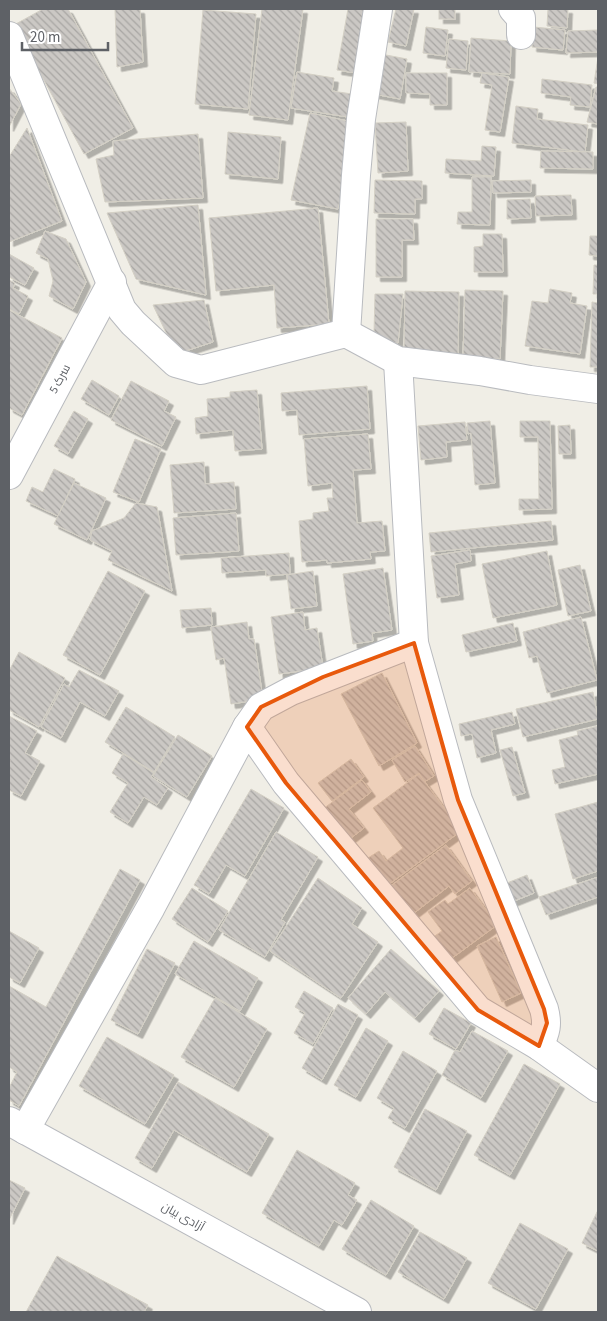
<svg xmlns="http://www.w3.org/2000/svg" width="607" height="1321" viewBox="0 0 607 1321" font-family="'Source Sans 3',Cairo,sans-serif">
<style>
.building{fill:url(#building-back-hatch);stroke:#d4d0c5;filter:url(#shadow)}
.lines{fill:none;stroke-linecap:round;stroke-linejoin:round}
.street-casing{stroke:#b9bbbf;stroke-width:30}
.secondary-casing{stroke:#b8babf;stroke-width:30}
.street{stroke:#fff;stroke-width:28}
.secondary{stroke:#fff;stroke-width:28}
.marked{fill:#e8590c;fill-opacity:0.2;stroke:#e8590c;stroke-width:4;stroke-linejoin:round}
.labels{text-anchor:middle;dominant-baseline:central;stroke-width:4;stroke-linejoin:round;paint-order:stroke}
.street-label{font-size:12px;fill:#5e6166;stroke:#fff}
</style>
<defs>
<pattern id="building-back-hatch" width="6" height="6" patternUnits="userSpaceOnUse" patternTransform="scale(1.25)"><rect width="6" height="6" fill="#cbc8c4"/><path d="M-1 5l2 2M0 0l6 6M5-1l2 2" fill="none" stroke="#a8a6a3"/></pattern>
<filter id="shadow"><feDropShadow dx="4.5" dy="4.5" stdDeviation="0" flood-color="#0004"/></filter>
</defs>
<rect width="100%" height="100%" fill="#f0eee6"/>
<g class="building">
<polygon points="43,9 68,9 133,128 84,154 14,25"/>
<polygon points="115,9 140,9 143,62 117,67"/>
<polygon points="262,9 303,9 288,120 249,115"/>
<polygon points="348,9 373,9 362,74 337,70"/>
<polygon points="396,9 414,9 406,46 388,42"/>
<rect x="439" y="9" width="16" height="10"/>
<polygon points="548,9 568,9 567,28 547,26"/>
<polygon points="203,10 256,14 248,109 195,104"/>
<polygon points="426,27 448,30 445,56 423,53"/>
<polygon points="534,27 565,30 563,50 532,47"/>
<polygon points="598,30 598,52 566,53 568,31"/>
<polygon points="471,38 511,41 510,74 469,72"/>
<polygon points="449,39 468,41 466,70 446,68"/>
<polygon points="381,54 407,59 400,99 374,94"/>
<polygon points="598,57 598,84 594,83"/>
<polygon points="297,72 334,78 332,91 352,94 348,117 291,108"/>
<polygon points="406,73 447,73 447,105 430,105 430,94 406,93"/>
<polygon points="482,73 509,77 500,132 485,130 492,85 480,83"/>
<polygon points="542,79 592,85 590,107 570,105 571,97 541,93"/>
<polygon points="596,87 598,87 598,124 587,122"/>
<polygon points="9,88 21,104 9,127"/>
<polygon points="516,106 538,109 537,119 588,125 585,152 512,143"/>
<polygon points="310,113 357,123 338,209 291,200"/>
<polygon points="406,122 408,171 378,173 375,123"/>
<polygon points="27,128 62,221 9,242 9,157"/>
<polygon points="228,132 281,137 278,179 225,174"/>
<polygon points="198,134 203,198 105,202 96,159 114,155 113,141"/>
<polygon points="482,146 496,147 494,176 445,173 446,159 481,161"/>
<polygon points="541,151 593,152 593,169 540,168"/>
<polygon points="472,177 491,177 490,225 457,224 458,212 472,212"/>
<polygon points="375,180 422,181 422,199 415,199 415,214 374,213"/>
<polygon points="531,180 531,192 493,193 492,181"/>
<polygon points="571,195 572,215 536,216 535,196"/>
<polygon points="530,199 531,218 507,219 507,200"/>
<polygon points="198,205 206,295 136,279 107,213"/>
<polygon points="318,208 329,324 277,328 274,285 216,291 209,218"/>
<polygon points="376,219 413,219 414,240 402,240 402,277 376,277"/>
<polygon points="45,231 66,239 86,282 73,309 49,296 53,281 48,259 36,253"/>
<polygon points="483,234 502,234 503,272 474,272 474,247 483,246"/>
<polygon points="590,236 598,236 598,256 589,255"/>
<polygon points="9,254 34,268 25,285 9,277"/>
<polygon points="594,265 598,265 598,294 593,294"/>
<polygon points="9,280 15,283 13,288 28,296 19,314 9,309"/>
<polygon points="550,289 572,293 570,303 587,306 580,354 525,346 532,301 548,303"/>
<polygon points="465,290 503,291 500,359 463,357"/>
<polygon points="405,291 459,292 458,355 404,354"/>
<polygon points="375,294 403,294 398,343 370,342 370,331 374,332"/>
<polygon points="204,300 213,342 176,354 153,305"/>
<polygon points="592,302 598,303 598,367 590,367"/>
<polygon points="9,310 62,338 22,415 9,408"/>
<polygon points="92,380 119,396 109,415 81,399"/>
<polygon points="131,381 169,401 164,411 176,417 162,446 111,420"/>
<polygon points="367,386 370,429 299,435 297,410 282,411 281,393"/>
<polygon points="257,390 262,449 235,451 233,430 196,434 195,418 208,416 207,399 230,397 230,392"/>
<polygon points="74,411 88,419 68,454 54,446"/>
<polygon points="490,421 495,483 475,485 471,433 468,434 467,423"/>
<polygon points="520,421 550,421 552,509 519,510 519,499 539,499 538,437 520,437"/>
<polygon points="465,422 467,440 446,442 447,457 421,460 418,426"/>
<polygon points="570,425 571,454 559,454 558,426"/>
<polygon points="368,434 371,469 353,470 357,523 382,521 385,551 370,552 371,559 327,563 327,560 302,562 299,521 313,519 313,513 329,511 327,498 333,498 332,483 308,486 304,439"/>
<polygon points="135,439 161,449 139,502 113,492"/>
<polygon points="204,462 205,484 234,482 236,509 174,513 170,465"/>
<polygon points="54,469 75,479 58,516 26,501 32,487 43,492"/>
<polygon points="74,483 106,498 87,540 54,524"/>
<polygon points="136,503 157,507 172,591 108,560 112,551 90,540 92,531 124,518"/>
<polygon points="236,513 239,551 176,555 173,518"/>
<polygon points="551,521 553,540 431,552 429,533"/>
<polygon points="470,550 471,561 455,564 459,595 437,598 431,556"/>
<polygon points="547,551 557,605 493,618 482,564"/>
<polygon points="289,553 290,574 266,576 266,570 222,573 221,558"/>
<polygon points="580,565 591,611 568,616 558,570"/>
<polygon points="383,568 392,630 372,633 373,641 353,644 343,574"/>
<polygon points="108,571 145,591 100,675 63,655"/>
<polygon points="313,571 317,606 291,609 287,575"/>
<polygon points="211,608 212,625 182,628 180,610"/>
<polygon points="303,612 305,630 317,628 323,668 279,674 271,617"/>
<polygon points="581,617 597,680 547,693 537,656 529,658 523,632"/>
<polygon points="247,622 249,639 254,639 263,699 231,704 224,658 216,660 211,627"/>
<polygon points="513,623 517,641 466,652 462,635"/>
<polygon points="19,652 65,678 39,727 9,710 9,671"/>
<polygon points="79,670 119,691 105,716 80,702 61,738 41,727 64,684 69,687"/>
<polygon points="382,673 417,743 379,766 341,694"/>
<polygon points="593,692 598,719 523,737 516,709"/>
<polygon points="126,707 175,737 154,772 105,742"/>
<polygon points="512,712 515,724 491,730 496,753 477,758 472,734 461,736 459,724"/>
<polygon points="9,716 37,731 25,753 40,761 21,796 9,790 9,764 10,760 9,759"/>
<polygon points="598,726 598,774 555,784 552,770 565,767 559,740 578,735 577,731"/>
<polygon points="178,735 212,756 187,797 153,776"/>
<polygon points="415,746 434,776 424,782 419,773 405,782 392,760"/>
<polygon points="512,747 525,793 513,796 500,750"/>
<polygon points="123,754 154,773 151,777 168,788 157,805 144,797 128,823 110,812 128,783 112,773"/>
<polygon points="351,759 364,777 332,801 318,783"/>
<polygon points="419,774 461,831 388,885 368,858 379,851 386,861 403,848 373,808"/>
<polygon points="362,780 371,792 349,809 364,828 347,841 323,809"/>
<polygon points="251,789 284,808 245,876 226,865 209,894 194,885"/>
<polygon points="598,802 598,871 573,879 555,814"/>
<polygon points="276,832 318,857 281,920 285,922 265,957 219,930"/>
<polygon points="446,845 472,881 455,894 449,886 405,920 384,891"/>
<polygon points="120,869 140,880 19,1106 9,1100 9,1088 17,1072 9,1067 9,986 46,1007"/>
<polygon points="527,875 534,893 509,903 502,885"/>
<polygon points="598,877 598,897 546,915 539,897"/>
<polygon points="318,878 362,908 352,924 378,942 341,998 270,951"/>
<polygon points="192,888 228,911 208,942 172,919"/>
<polygon points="470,888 497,925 448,961 432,938 442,931 428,912 445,900 448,904"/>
<polygon points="9,931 39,948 20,983 9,977"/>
<polygon points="496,937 521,993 502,1002 477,946"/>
<polygon points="194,941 258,978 240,1011 175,974"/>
<polygon points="147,949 175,963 138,1034 111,1020"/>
<polygon points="391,949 439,991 415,1018 385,992 366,1014 348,998"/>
<polygon points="304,991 333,1008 313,1044 294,1033 305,1013 295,1007"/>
<polygon points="215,998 267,1029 234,1087 181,1057"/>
<polygon points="338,1004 358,1015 322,1080 302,1068"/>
<polygon points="444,1008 471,1023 456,1049 429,1034"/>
<polygon points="366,1028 388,1041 356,1097 334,1085"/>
<polygon points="472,1031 508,1051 481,1098 442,1075 455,1050 460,1052"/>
<polygon points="107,1037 174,1075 145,1124 79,1086"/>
<polygon points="403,1051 437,1071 405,1128 388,1118 394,1108 377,1098"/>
<polygon points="524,1064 560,1084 510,1175 474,1155"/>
<polygon points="178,1082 269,1134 247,1172 174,1130 152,1168 135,1158"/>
<polygon points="425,1109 467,1131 436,1190 394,1167"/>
<polygon points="297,1150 355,1183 348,1195 357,1200 342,1225 334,1220 319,1246 262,1213"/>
<polygon points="9,1180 25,1188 9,1220"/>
<polygon points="371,1200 414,1226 386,1275 342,1249"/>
<polygon points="598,1210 598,1251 582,1243"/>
<polygon points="520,1223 568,1249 536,1309 488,1283"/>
<polygon points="420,1232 467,1258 444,1299 398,1272"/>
<polygon points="57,1256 148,1305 144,1312 26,1312"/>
</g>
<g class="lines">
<defs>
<g id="street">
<polyline points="513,9 521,18 521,35"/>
<polyline points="9,36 122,310 133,323 176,363 201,370 346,333 398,361 480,371 530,380 598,389"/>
<polyline points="346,333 356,175 361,119 378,9"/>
<path d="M398,361l16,282 44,157 86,209c4,15 2,23 -5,37"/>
<polyline points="9,475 112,282"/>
<polyline points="247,727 261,707 291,691 414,643"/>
<polyline points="25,1130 151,907 247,727 286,783 478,1010 539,1046 598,1088"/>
</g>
<polyline id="secondary" points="9,1121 357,1312"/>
</defs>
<use href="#street" class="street-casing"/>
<use href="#secondary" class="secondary-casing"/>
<use href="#street" class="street"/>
<use href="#secondary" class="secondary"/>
</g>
<path class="marked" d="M414,643l44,157 86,209 3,14 -8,23 -61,-36 -192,-227 -39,-56 14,-20 62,-30z"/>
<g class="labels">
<g class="street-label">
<text transform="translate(60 379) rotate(-62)">سرک 5</text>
<text transform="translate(183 1217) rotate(29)">آزادی بیان</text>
</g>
</g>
<rect width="607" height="1321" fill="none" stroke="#5e6166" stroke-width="20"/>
<path d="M22 42v8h86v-8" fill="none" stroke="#5e6166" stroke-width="2.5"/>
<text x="30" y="42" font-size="15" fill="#5e6166" stroke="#ffffff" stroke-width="4" paint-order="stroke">20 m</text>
</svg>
